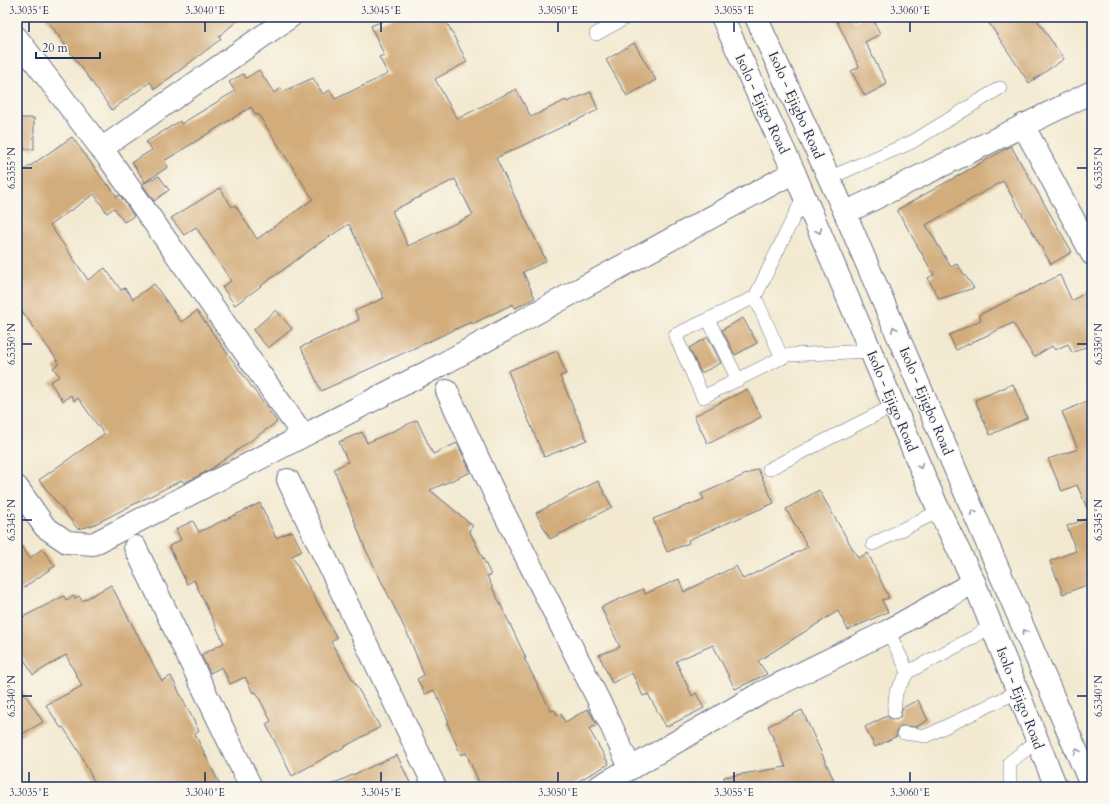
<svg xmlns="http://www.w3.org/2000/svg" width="1109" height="804" viewBox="0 0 1109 804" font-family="Cardo,serif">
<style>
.building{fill:#d2ac7a;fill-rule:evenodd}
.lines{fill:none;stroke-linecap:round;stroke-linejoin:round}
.lane-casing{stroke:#667086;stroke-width:14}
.street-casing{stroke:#667086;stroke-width:24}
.primary-casing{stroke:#667086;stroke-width:24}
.lane{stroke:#fff;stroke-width:13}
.street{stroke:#fff;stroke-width:22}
.primary{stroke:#fff;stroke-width:22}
.oneway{stroke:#8d97ae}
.ticks{fill:none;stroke:#1b2f5e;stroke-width:1.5}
.labels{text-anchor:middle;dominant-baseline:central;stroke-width:3;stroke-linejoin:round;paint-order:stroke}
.street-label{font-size:14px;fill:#1b2f5e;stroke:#fbf7ec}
.neatline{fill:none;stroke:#1b2f5e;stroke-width:1.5}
.ticks-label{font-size:10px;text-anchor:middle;fill:#1b2f5e}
</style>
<rect width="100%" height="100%" fill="#fbf7ec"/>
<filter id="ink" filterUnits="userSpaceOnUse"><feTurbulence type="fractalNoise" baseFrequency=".025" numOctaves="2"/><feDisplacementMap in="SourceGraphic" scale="8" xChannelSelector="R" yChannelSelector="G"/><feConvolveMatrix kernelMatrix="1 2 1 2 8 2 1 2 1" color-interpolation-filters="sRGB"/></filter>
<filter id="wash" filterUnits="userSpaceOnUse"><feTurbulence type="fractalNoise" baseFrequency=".012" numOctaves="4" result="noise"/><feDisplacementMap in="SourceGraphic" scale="16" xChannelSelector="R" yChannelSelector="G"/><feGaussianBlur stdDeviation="0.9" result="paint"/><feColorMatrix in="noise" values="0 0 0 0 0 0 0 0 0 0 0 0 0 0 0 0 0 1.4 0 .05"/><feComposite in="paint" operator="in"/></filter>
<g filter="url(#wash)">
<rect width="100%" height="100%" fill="#f2e9d0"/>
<g id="blocks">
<g class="building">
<polygon points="45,17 242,17 219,36 221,39 155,89 150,82 112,110"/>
<path d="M392,17h52l23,45 -32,17 22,40 59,-30 15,28 35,-17 1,2 24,-10 7,18 -102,48 50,103 -23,11 12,26 -20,10 -2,-4 -41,20 -1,-2 -150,69 -20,-44 58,-27 -4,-9 29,-13 -35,-74 -28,18 -86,63 -13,-18 9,-6 -35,-54 -12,8 -13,-17 49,-30 12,19 3,-2 22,34 56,-40 -55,-85 -2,1 -5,-8 -87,54 4,6 -23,15 -13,-20 20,-12 -6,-8 34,-21 1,3 54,-33 -6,-9 14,-8 3,4 13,-8 15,23 7,-5 3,3 29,-13 10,16 7,-4 5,9 53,-25 -9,-17 5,-2 -13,-29zM455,179l18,36 -65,31 -16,-35z"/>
<polygon points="835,17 852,17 854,22 865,17 872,17 880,34 865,42 887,84 865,96 851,71 859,67"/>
<polygon points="985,17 1035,17 1064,59 1029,83"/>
<polygon points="634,43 656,80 627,96 606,60"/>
<rect x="17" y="118" width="17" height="31"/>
<polygon points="72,137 107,185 108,184 117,197 120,195 134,216 124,222 114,208 107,213 94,194 50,225 88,280 105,268 121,290 125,288 133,299 154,284 181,322 197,311 277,422 208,471 184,483 182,480 91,526 78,529 39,480 104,434 78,398 74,401 71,395 63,401 50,382 60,376 53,368 59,363 23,312 17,316 17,175"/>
<polygon points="1011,146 1072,252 1051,264 1003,181 926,225 951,267 957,264 974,288 939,299 928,278 934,275 897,210"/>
<polygon points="159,176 169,190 154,201 142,184"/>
<polygon points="1060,275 1072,301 1092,288 1092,344 1072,353 1068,344 1055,350 1052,346 1034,357 1013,323 956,350 949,335 981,320 979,315"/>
<polygon points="276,310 292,329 268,348 253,330"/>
<polygon points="743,318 757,343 735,355 722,330"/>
<polygon points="708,337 721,363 701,373 689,348"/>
<polygon points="557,351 566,374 560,376 587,440 544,457 508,371"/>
<polygon points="1013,384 1027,418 990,435 975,400"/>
<polygon points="747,389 761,417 708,444 694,416"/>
<polygon points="1092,399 1092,588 1089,584 1063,594 1050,561 1076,551 1067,526 1091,517 1077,485 1062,491 1048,459 1078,449 1062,412"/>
<polygon points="417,420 433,454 457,443 471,472 430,490 473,526 469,530 491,575 487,576 526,658 524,658 551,711 555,710 557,715 561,714 565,722 588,709 597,725 589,729 609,764 568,787 481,787 466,753 461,755 447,723 449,722 434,690 425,694 417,679 424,675 409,637 365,548 334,469 348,462 339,442 362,432 367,443"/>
<polygon points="758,469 774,503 688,540 689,543 667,552 653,519 704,499 701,494"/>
<polygon points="598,481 612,507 550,539 536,513"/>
<polygon points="819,490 858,558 868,553 889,598 882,600 888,612 848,630 838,611 758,661 767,674 735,689 713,645 676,661 692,696 696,693 704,708 666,727 648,694 643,696 632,673 612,683 599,655 620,647 601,607 643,589 645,594 679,579 684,592 736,566 743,579 808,547 786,509"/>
<polygon points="260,503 276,538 292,531 302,551 292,556 337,638 331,642 380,727 292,776 266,724 271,721 256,692 253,693 245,677 230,684 222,667 210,673 201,655 224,643 194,580 187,584 169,546 181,540 176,529 193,521 199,532"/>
<polygon points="17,540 30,558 42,549 55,566 17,592"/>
<polygon points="111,585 162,681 171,676 199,731 195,734 221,787 97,787 78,750 63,727 61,728 46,705 82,686 66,655 33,675 17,647 17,620 64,596 66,600 74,596 75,598 79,596 82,601"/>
<polygon points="17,682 43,722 17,737"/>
<polygon points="918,700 928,720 916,727 901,726 896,732 897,736 875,747 865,727 887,716 893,720 898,719 901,716 902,708"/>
<polygon points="802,710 837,787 724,787 724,777 786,767 768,726"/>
<polygon points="397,755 412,787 326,787"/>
</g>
</g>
</g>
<g filter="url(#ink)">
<use href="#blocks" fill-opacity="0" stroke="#667086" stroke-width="1"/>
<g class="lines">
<defs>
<g id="lane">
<polyline points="596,34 627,17"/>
<polyline points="829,178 912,142 1000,88"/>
<polyline points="804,196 755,297 675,335 703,397 787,355 871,351"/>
<polyline points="755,297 782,358"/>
<polyline points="708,319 738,380"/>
<polyline points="769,469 895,405"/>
<polyline points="873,544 939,511"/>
<polyline points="888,631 908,672"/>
<polyline points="894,712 896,692 908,672 974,637 992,625"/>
<polyline points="904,733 926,736 1017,692"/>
<polyline points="1010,787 1010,762 1037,741"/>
</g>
<g id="street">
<polyline points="17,38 110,160 303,435"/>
<polyline points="1023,125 1092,254"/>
<polyline points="101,149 290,17"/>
<polyline points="845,213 1092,92"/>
<polyline points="447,391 496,497 610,723 630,768"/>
<polyline points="288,480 435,787"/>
<polyline points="17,487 45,527 67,542 93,544 441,365 794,172"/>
<polyline points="135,547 251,787"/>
<polyline points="598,787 761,693 888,631 974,582"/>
</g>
<g id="primary">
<polyline points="722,17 794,172 937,506 974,582 1056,787"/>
<polyline points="756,17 845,213 1092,787"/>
</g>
</defs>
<use href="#lane" class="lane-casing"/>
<use href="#street" class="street-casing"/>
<use href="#primary" class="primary-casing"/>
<use href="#lane" class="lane"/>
<use href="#street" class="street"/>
<use href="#primary" class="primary"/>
</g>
<defs><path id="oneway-chevron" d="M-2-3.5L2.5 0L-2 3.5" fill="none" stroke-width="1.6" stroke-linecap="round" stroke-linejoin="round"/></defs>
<g class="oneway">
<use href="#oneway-chevron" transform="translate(819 231) rotate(67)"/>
<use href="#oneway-chevron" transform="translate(894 329) rotate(-113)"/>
<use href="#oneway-chevron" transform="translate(920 466) rotate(67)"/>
<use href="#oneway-chevron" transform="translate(973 512) rotate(-113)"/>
<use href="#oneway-chevron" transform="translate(1025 632) rotate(-113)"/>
<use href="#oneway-chevron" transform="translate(1077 751) rotate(-113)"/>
</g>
</g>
<path class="ticks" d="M29,22v10M205,22v10M381,22v10M558,22v10M734,22v10M910,22v10M22,168h10M1077,168h10M22,344h10M1077,344h10M22,520h10M1077,520h10M22,696h10M1077,696h10M29,772v10M205,772v10M381,772v10M558,772v10M734,772v10M910,772v10"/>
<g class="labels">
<g class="street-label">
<text transform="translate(762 104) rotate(65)">Isolo - Ejigo Road</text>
<text transform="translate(796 105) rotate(66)">Isolo - Ejigbo Road</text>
<text transform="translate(892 401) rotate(67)">Isolo - Ejigo Road</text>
<text transform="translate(926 401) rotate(67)">Isolo - Ejigbo Road</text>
<text transform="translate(1020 698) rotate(69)">Isolo - Ejigo Road</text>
</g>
</g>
<rect width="1109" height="804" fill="none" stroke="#fbf7ec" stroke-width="44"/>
<path d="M36 52v6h64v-6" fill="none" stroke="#1b2f5e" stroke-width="2"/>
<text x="42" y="52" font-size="12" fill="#1b2f5e" stroke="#fbf7ec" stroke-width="3" paint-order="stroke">20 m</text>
<rect x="22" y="22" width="1065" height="760" class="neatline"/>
<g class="ticks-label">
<text x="29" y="14">3.3035°E</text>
<text x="205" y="14">3.3040°E</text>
<text x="381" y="14">3.3045°E</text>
<text x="558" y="14">3.3050°E</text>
<text x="734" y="14">3.3055°E</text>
<text x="910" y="14">3.3060°E</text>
<text transform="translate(11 168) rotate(-90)" y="4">6.5355°N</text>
<text transform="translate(1098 168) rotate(-90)" y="4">6.5355°N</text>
<text transform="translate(11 344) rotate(-90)" y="4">6.5350°N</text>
<text transform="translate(1098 344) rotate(-90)" y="4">6.5350°N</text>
<text transform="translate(11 520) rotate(-90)" y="4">6.5345°N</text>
<text transform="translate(1098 520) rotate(-90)" y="4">6.5345°N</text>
<text transform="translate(11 696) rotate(-90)" y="4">6.5340°N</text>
<text transform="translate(1098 696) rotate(-90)" y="4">6.5340°N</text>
<text x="29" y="796">3.3035°E</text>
<text x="205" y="796">3.3040°E</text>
<text x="381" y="796">3.3045°E</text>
<text x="558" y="796">3.3050°E</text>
<text x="734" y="796">3.3055°E</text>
<text x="910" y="796">3.3060°E</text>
</g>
</svg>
